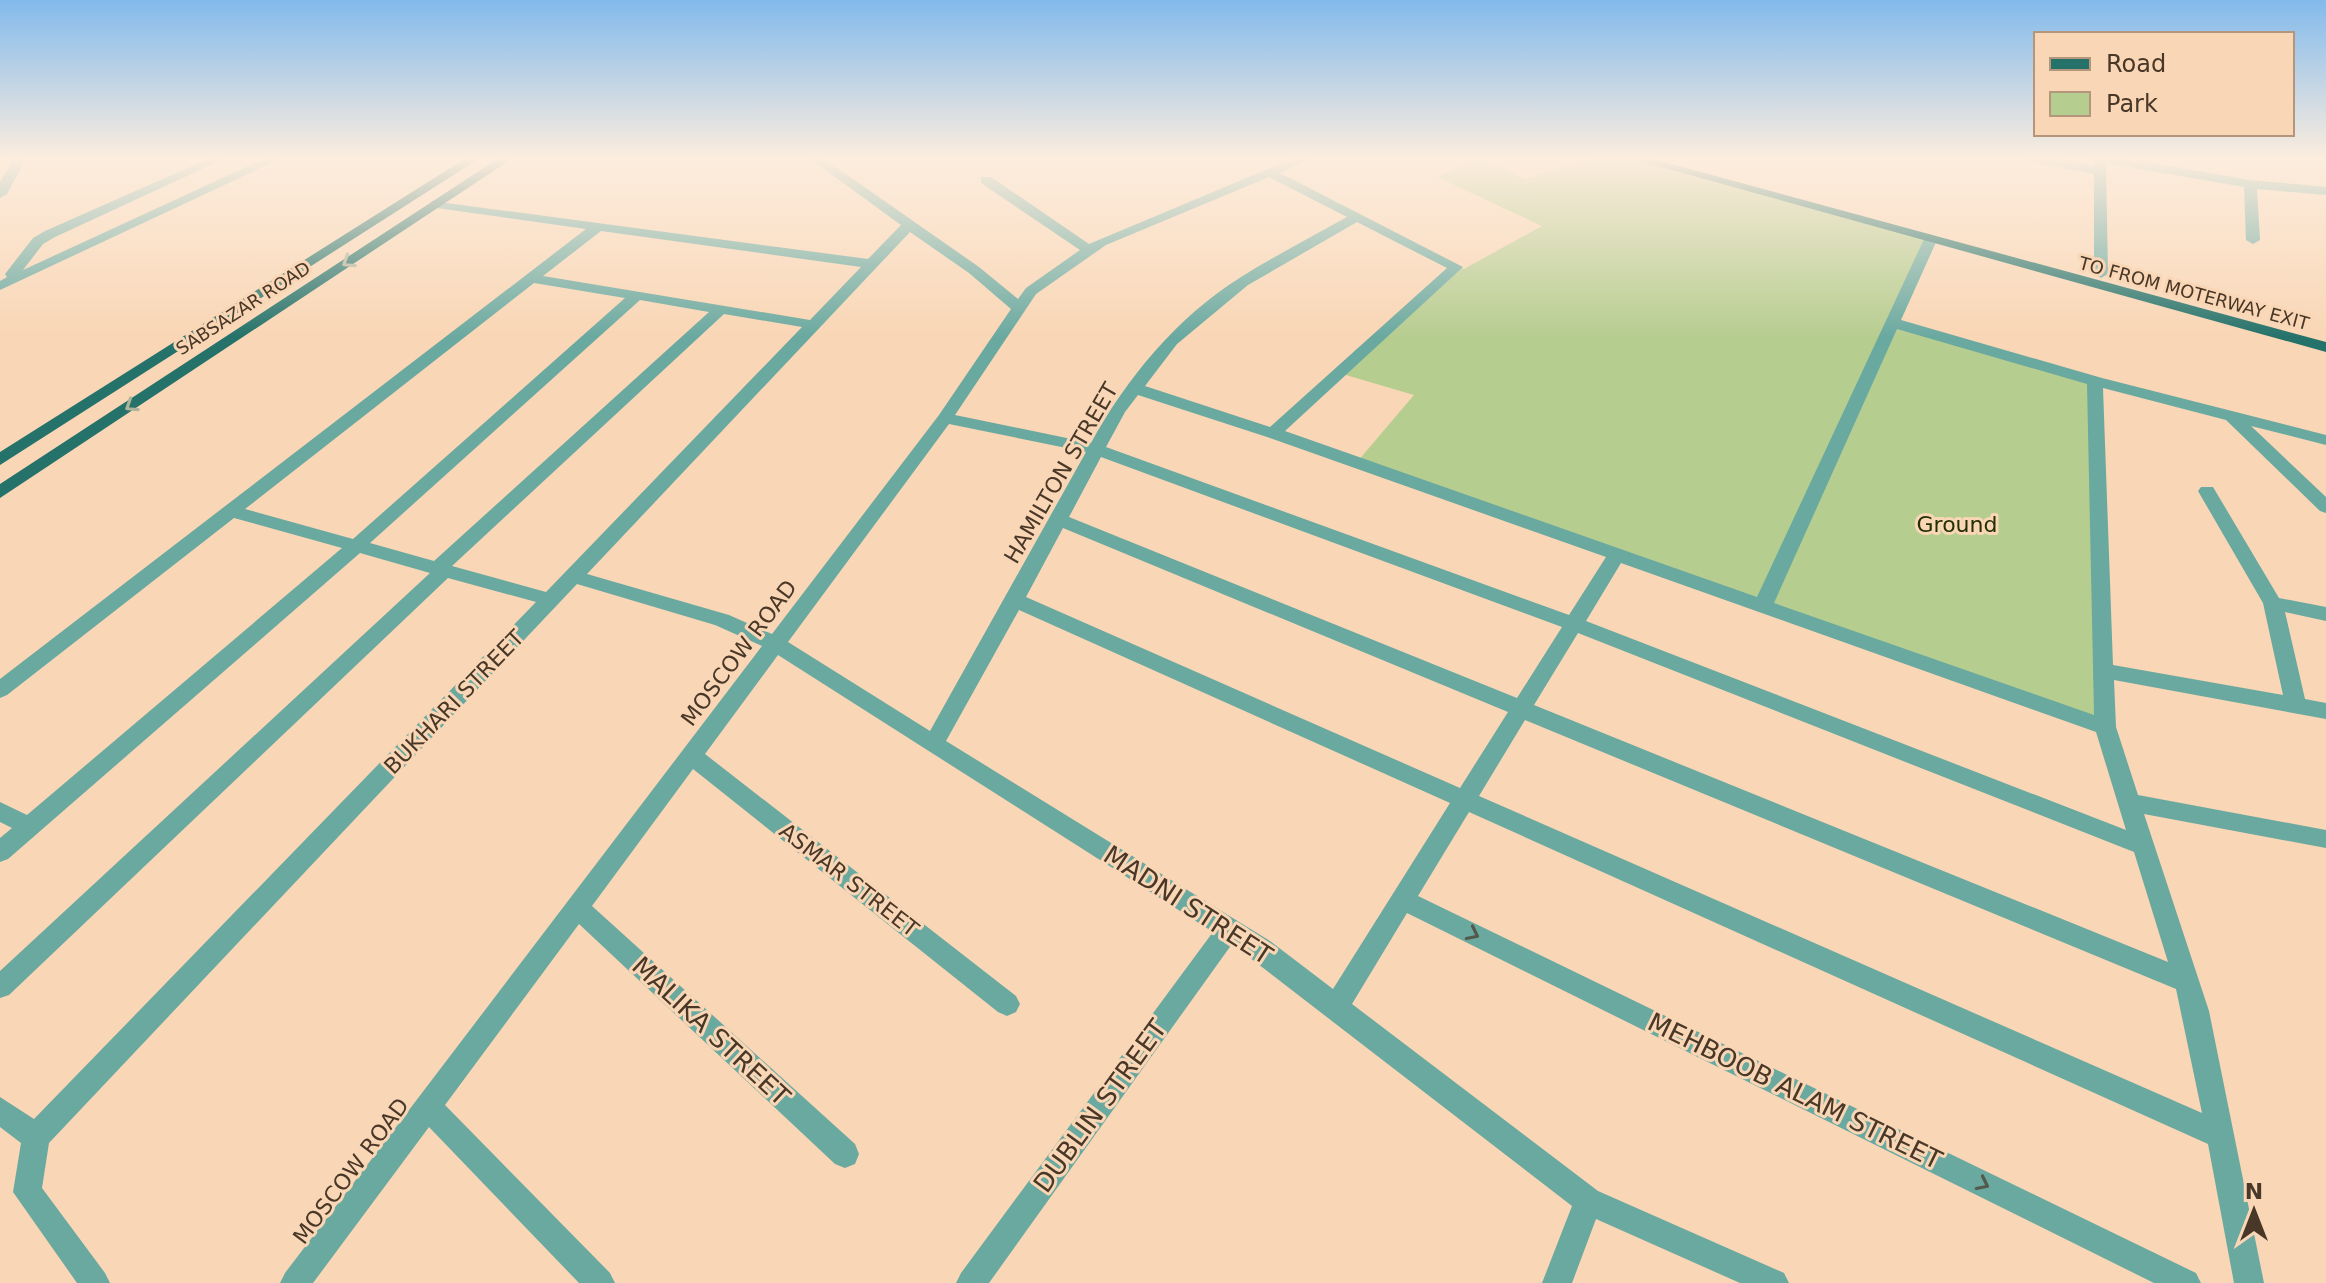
<svg xmlns="http://www.w3.org/2000/svg" width="2326" height="1283" font-family="'DejaVu Sans',sans-serif">
  <style>
    .green { fill: #b6cd90 }
    .lines { fill: none; stroke-linecap: round; stroke-linejoin: round }
    .minor { fill: #6aa9a0; fill-rule: evenodd }
    .major { fill: #25726a; fill-rule: evenodd }
    .oneway { stroke: #afb39b }
    .oneway2 { stroke: #53594b }
    .labels { text-anchor: middle; dominant-baseline: central; stroke-width: 6; stroke-linejoin: round; paint-order: stroke }
    .far-street-label { font-size: 18px; fill: #493727; stroke: #f9d6b5 }
    .street-label { font-size: 22px; fill: #493727; stroke: #f9d6b5 }
    .park-label { font-size: 22px; fill: #222f01; stroke: #f9d6b5 }
    .near-street-label { font-size: 26px; fill: #493727; stroke: #f9d6b5 }
  </style>
  <rect width="100%" height="100%" fill="#f9d6b5"/>
  <path class="green" d="M 1598,158 L 1635,158 L 1930,240 L 1893,322 L 2095,380 L 2105,727 L 1357,462 L 1414,395 L 1339,373 L 1456,267 L 1464,269 L 1542,226 L 1437,177 L 1478,159 L 1525,179 Z"/>
  <g class="lines">
    <path class="minor" d="M 14,158 L 26,158 L 7,194 L 0,198 L 0,182 Z
      M 210,158 L 226,158 L 55,237 L 43,244 L 23,270 L 266,158 L 282,158 L 0,290 L 0,281 L 7,277 L 5,274 L 33,238 L 45,231 Z
      M 809,158 L 823,158 L 979,267 L 1018,299 L 1026,288 L 1080,250 L 981,183 L 981,177 L 991,177 L 1089,244 L 1294,158 L 1311,158 L 1280,173 L 1463,267 L 1285,431 L 1757,597 L 1925,237 L 1937,240 L 1901,320 L 2102,378 L 2326,435 L 2326,445 L 2251,426 L 2326,497 L 2326,513 L 2320,511 L 2226,420 L 2103,388 L 2113,665 L 2283,695 L 2263,603 L 2198,491 L 2201,487 L 2213,487 L 2279,598 L 2326,607 L 2326,621 L 2285,612 L 2305,699 L 2326,703 L 2326,719 L 2114,680 L 2116,727 L 2138,795 L 2326,830 L 2326,848 L 2144,814 L 2209,1011 L 2264,1283 L 2234,1283 L 2208,1144 L 1469,812 L 1418,896 L 2196,1273 L 2201,1283 L 2154,1283 L 1407,913 L 1352,1004 L 1598,1191 L 1784,1273 L 1789,1283 L 1740,1283 L 1596,1219 L 1572,1283 L 1542,1283 L 1572,1206 L 1232,944 L 989,1283 L 956,1283 L 961,1273 L 1213,932 L 778,655 L 705,754 L 1016,996 L 1020,1004 L 1016,1012 L 1007,1016 L 998,1012 L 693,769 L 592,906 L 855,1144 L 859,1154 L 855,1164 L 845,1168 L 835,1164 L 579,924 L 445,1105 L 610,1273 L 615,1283 L 579,1283 L 429,1127 L 313,1283 L 280,1283 L 285,1273 L 762,646 L 715,625 L 577,584 L 49,1143 L 42,1188 L 105,1273 L 110,1283 L 77,1283 L 13,1192 L 21,1143 L 0,1127 L 0,1097 L 34,1119 L 536,602 L 448,578 L 9,995 L 0,998 L 0,971 L 430,573 L 360,553 L 8,859 L 0,862 L 0,838 L 12,828 L 0,822 L 0,802 L 27,815 L 342,548 L 234,518 L 7,695 L 0,698 L 0,679 L 586,229 L 437,208 L 430,204 L 432,201 L 868,259 L 901,225 ZM 1269,177 L 1347,217 C 1311,237 1275,256 1241,277 C 1177,317 1126,379 1091,443 L 955,415 L 1036,294 L 1106,245 ZM 1357,222 L 1447,268 L 1270,427 L 1145,386 L 1177,344 L 1248,285 ZM 601,231 L 861,267 L 810,320 L 543,276 ZM 910,232 L 969,273 L 1011,309 L 939,415 L 772,634 L 729,615 L 587,574 ZM 534,283 L 625,298 L 353,539 L 245,509 ZM 640,300 L 709,312 L 434,561 L 370,543 ZM 724,314 L 802,327 L 546,592 L 452,566 ZM 1897,329 L 2087,384 L 2094,715 L 1774,603 ZM 1138,395 L 1267,437 L 1606,557 L 1569,615 L 1106,447 L 1125,412 ZM 949,424 L 1086,452 L 930,731 L 788,642 ZM 1101,457 L 1562,627 L 1517,698 L 1069,517 ZM 1063,528 L 1508,712 L 1460,788 L 1026,597 ZM 1621,563 L 2096,732 L 2126,830 L 1586,621 ZM 1019,610 L 1450,803 L 1333,989 L 1270,941 L 946,741 ZM 1578,633 L 2134,852 L 2168,962 L 1534,705 ZM 1525,720 L 2176,989 L 2202,1113 L 1479,796 Z
      M 2026,158 L 2051,158 L 2094,166 L 2094,158 L 2121,158 L 2250,180 L 2326,187 L 2326,195 L 2257,189 L 2260,240 L 2253,244 L 2246,240 L 2244,187 L 2106,163 L 2108,274 L 2101,278 L 2094,274 L 2094,174 L 2032,162 Z"/>
    <path class="major" d="M 466,158 L 480,158 L 0,465 L 0,452 Z
      M 499,158 L 513,158 L 0,498 L 0,484 Z
      M 1629,158 L 1649,158 L 2326,342 L 2326,352 Z"/>
  </g>
  <defs><path id="oneway-chevron" d="M-2-3.5L2.5 0L-2 3.5" fill="none" stroke-width="1.6" stroke-linecap="round" stroke-linejoin="round" transform="scale(2)"/></defs>
  <g class="oneway">
    <use href="#oneway-chevron" transform="translate(348 262) rotate(147)"/>
    <use href="#oneway-chevron" transform="translate(131 406) rotate(147)"/>
  </g>
  <g class="oneway2">
    <use href="#oneway-chevron" transform="translate(1473 934) rotate(26)"/>
    <use href="#oneway-chevron" transform="translate(1983 1184) rotate(26)"/>
  </g>
  <linearGradient id="sky" x2="0" y2="1"><stop stop-color="#83baec"/><stop offset="0.47" stop-color="#fcedde"/><stop offset="1" stop-color="#fcedde" stop-opacity="0"/></linearGradient>
  <rect width="2326" height="337" fill="url(#sky)"/>
  <g class="labels">
    <g class="far-street-label">
      <text transform="translate(2194 293) rotate(15)">TO FROM MOTERWAY EXIT</text>
      <text transform="translate(243 308) rotate(-33)">SABSAZAR ROAD</text>
    </g>
    <g class="street-label">
      <text transform="translate(1061 473) rotate(-60)">HAMILTON STREET</text>
      <text transform="translate(739 653) rotate(-53)">MOSCOW ROAD</text>
      <text transform="translate(454 702) rotate(-46)">BUKHARI STREET</text>
      <text transform="translate(849 880) rotate(38)">ASMAR STREET</text>
      <text transform="translate(351 1171) rotate(-53)">MOSCOW ROAD</text>
    </g>
    <g class="park-label">
      <text x="1957" y="524">Ground</text>
    </g>
    <g class="near-street-label">
      <text transform="translate(1188 905) rotate(33)">MADNI STREET</text>
      <text transform="translate(711 1031) rotate(43)">MALIKA STREET</text>
      <text transform="translate(1795 1091) rotate(26)">MEHBOOB ALAM STREET</text>
      <text transform="translate(1100 1106) rotate(-54)">DUBLIN STREET</text>
    </g>
  </g>
  <rect x="2034" y="32" width="260" height="104" fill="#f9d6b5" stroke="#b3967c" stroke-width="2"/>
  <rect x="2050" y="58" width="40" height="12" fill="#25726a" stroke="#b3967c" stroke-width="2"/>
  <text x="2106" y="72" font-size="24" fill="#493727">Road</text>
  <rect x="2050" y="92" width="40" height="24" fill="#b6cd90" stroke="#b3967c" stroke-width="2"/>
  <text x="2106" y="112" font-size="24" fill="#493727">Park</text>
  <g transform="translate(2254 1211)" stroke="#f9d6b5" stroke-width="6" paint-order="stroke">
  <path d="M0-6L14 30L0 20L-14 30Z" fill="#493727"/>
  <text y="-12" font-size="22" font-weight="bold" text-anchor="middle" fill="#493727">N</text>
  </g>
</svg>
